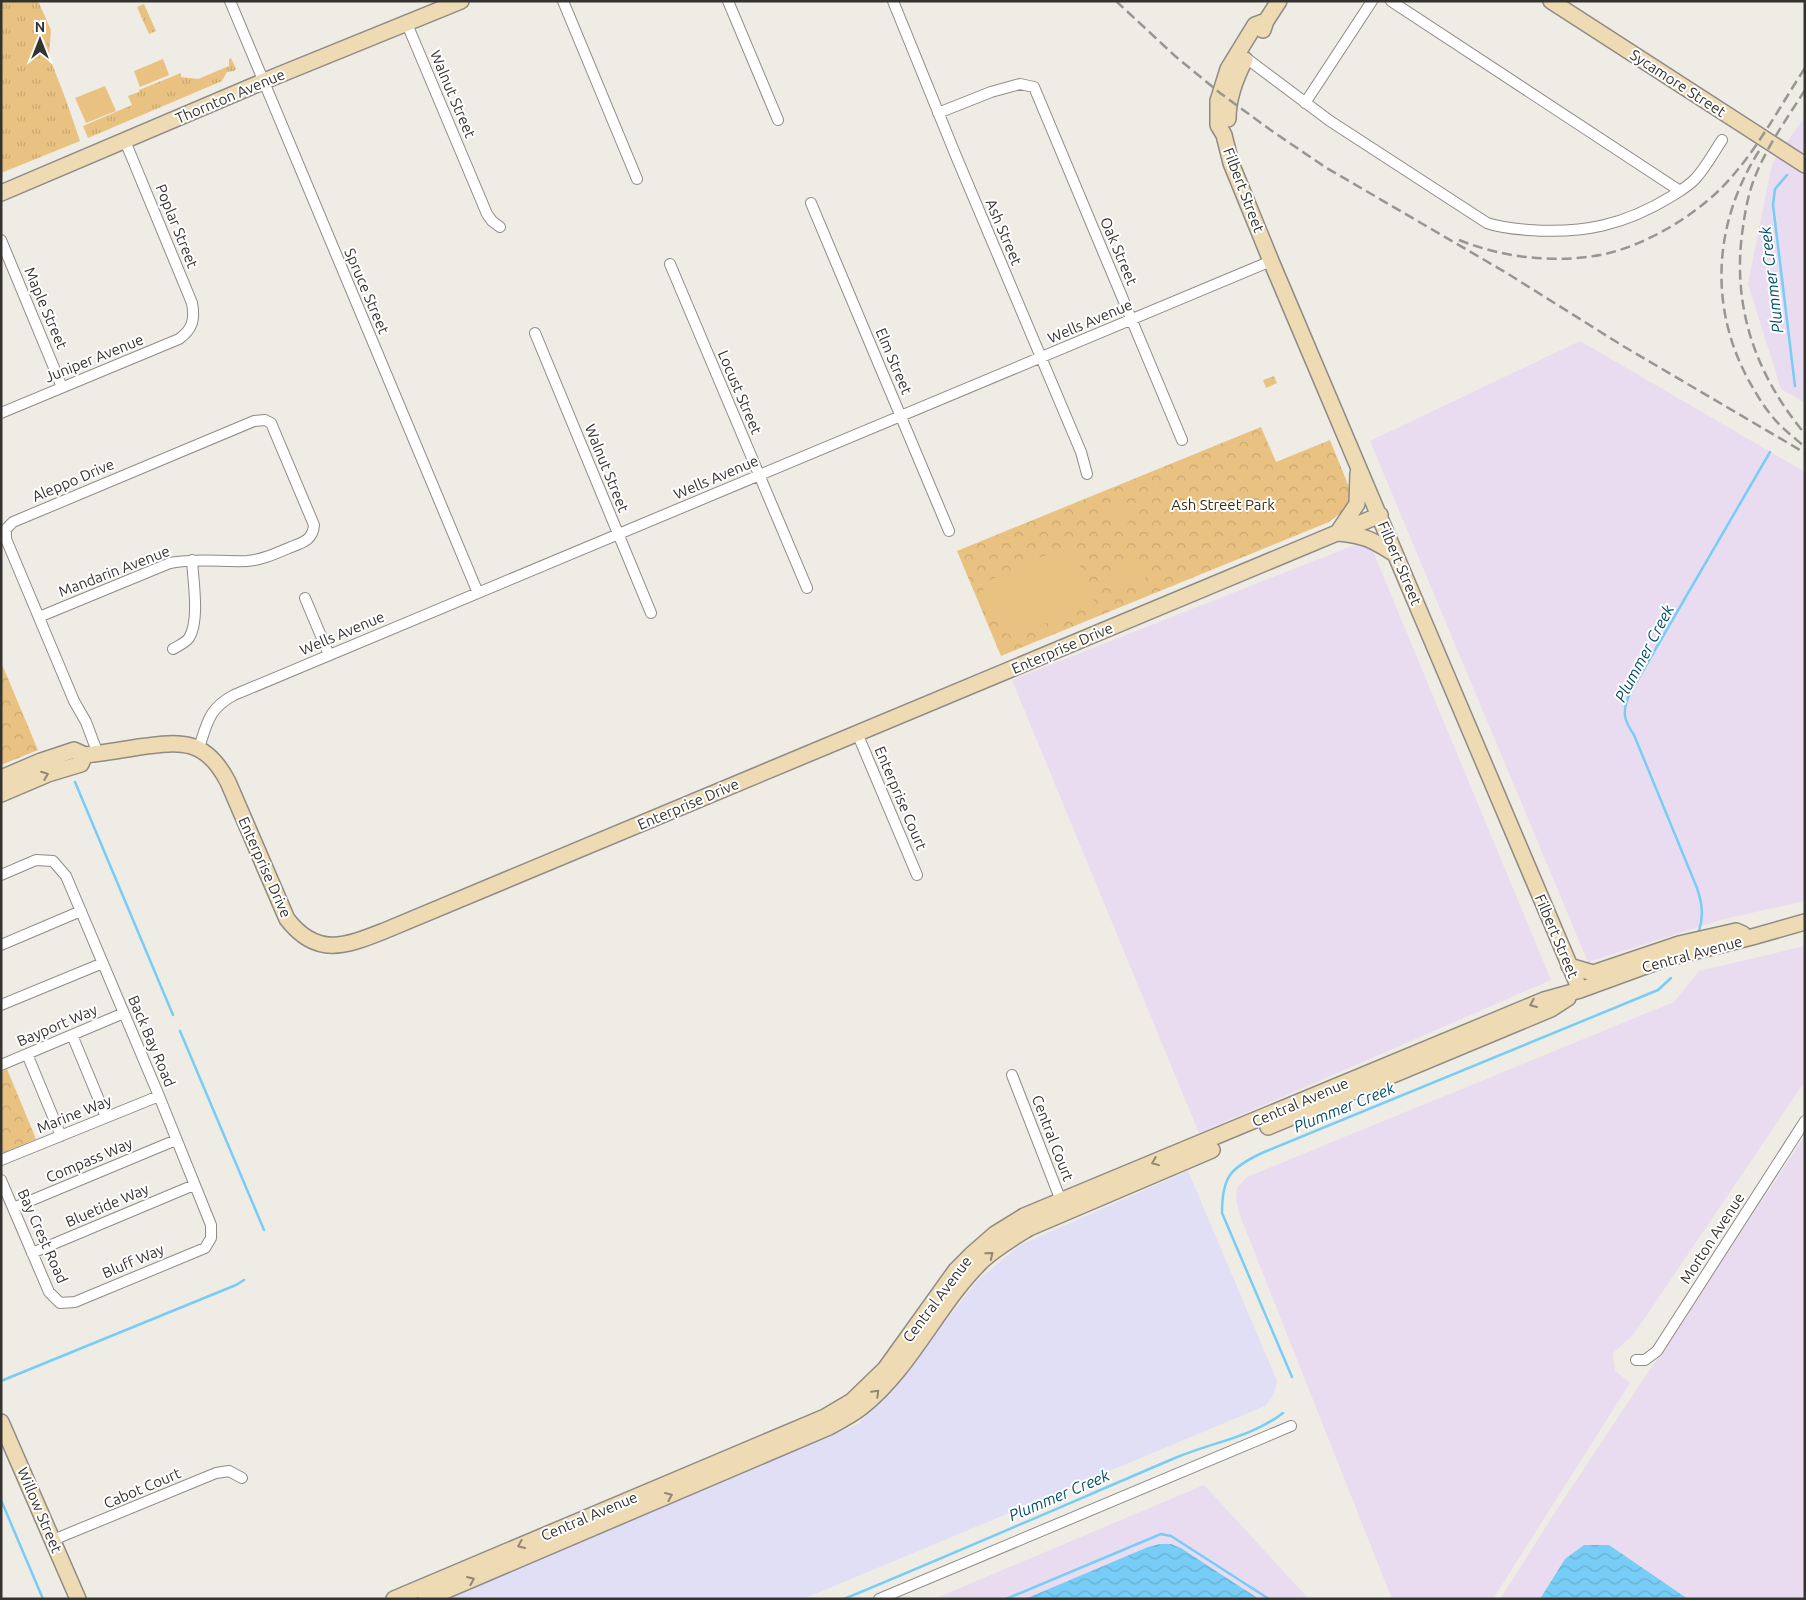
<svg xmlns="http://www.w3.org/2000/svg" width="1806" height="1600" font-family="Ubuntu,sans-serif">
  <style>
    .commercial { fill: #e1dff5 }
    .industrial { fill: #e9dcf0 }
    .grass { fill: url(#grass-tufts) }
    .park { fill: url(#park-crowns) }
    .garden { fill: #e9c281 }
    .water { fill: url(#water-waves) }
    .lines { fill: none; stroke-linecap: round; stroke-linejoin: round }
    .stream { stroke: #77cdf5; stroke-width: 2.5 }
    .street-casing { stroke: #8f8b86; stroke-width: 12 }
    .secondary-casing { stroke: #8f8b86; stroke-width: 18 }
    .street { stroke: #fff; stroke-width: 10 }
    .secondary { stroke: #eedbb3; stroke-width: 15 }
    .rail { stroke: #999692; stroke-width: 2.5; stroke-dasharray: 10 5; stroke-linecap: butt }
    .oneway { stroke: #918772 }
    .labels { text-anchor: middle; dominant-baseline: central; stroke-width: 4; stroke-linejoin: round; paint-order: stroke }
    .street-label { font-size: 15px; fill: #343330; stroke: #fff }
    .park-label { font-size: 15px; fill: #3c2a0b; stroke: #fff }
    .water-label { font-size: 16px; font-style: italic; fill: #024f69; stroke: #fff }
  </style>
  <defs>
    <pattern id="grass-tufts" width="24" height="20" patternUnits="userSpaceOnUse" patternTransform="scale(1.25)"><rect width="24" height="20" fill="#e9c281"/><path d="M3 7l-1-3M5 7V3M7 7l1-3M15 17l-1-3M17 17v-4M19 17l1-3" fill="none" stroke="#c8a770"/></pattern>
    <pattern id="park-crowns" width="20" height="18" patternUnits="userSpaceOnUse" patternTransform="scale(1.25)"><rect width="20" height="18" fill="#e9c281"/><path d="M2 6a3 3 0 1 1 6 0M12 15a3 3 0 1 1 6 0" fill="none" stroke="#c8a770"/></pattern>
    <pattern id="water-waves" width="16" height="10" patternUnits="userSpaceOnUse" patternTransform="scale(1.25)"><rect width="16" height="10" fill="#77cdf5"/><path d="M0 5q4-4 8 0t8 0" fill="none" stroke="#68b0d2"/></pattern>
  </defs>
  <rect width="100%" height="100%" fill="#efebe5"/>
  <path class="commercial" d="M 1188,1171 L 1277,1381 L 1274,1394 L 1265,1406 L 803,1599 L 444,1599 L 858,1424 L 883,1399 L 978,1280 L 1020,1245 Z"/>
  <path class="industrial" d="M 1805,116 L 1805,403 L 1781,389 L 1748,284 L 1772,164 Z
    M 1580,341 L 1805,472 L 1805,901 L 1720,920 L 1588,962 L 1370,441 Z
    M 1357,544 L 1372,549 L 1551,980 L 1199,1133 L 1012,680 Z
    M 1805,946 L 1805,1081 L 1634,1334 L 1613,1353 L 1615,1371 L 1630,1383 L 1493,1599 L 1392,1599 L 1239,1213 L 1236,1199 L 1237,1188 L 1247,1177 L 1674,1002 L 1699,971 Z
    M 1805,1136 L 1805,1599 L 1500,1599 L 1556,1511 Z
    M 1204,1485 L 1309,1599 L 934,1599 Z"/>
  <path class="grass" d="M 1,1 L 38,1 L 51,30 L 49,56 L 66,100 L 80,141 L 1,173 Z
    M 144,4 L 156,31 L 149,34 L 137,7 Z
    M 231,58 L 236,69 L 234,71 L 227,72 L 222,81 L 88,138 L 83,126 L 132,105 L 128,96 L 139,92 L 139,90 L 181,73 L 181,77 L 198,79 L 229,66 L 229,59 Z"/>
  <path class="park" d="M 1274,376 L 1277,383 L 1266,388 L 1263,380 Z
    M 1261,427 L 1276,462 L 1330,440 L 1351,492 L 1350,506 L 1329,522 L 1001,656 L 957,551 Z
    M 1,662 L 38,750 L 1,765 Z
    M 7,1069 L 36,1139 L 3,1153 L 1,1149 L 1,1072 Z"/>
  <path class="garden" d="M 163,59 L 169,75 L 140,87 L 134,71 Z
    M 105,86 L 116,111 L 86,123 L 75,98 Z
    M 1117,502 L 1134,509 L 1127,526 L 1110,519 Z
    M 1071,544 L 1095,603 L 1014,636 L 1002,632 L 981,584 Z
    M 1138,561 L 1146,579 L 1115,592 L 1108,573 Z"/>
  <path class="water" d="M 1160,1544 L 1171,1544 L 1181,1548 L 1259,1599 L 1025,1599 L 1148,1547 Z
    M 1584,1545 L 1609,1545 L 1688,1599 L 1540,1599 L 1565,1559 Z"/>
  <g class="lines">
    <path class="stream" d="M 1787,175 L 1775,189 L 1773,205 L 1795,386
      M 75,782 L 173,1015
      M 1699,931 C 1704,915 1702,903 1697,888 L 1634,735 C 1623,719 1622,711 1630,693 L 1770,452
      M 180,1031 L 264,1230
      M 1292,1377 L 1222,1213 C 1222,1177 1230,1168 1262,1153 L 1658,990 L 1671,978
      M 1,1381 L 236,1285 L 244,1280
      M 1,1500 L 43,1599
      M 844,1599 C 955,1553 1065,1505 1175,1458 C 1210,1443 1252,1437 1283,1413
      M 1006,1599 L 1161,1534 L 1171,1536 L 1269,1599"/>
    <g class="street-casing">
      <path id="street" d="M 230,1 L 478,593
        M 563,1 L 637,179
        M 728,1 L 778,120
        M 893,1 L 956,156 L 1081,452 L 1087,474
        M 1391,1 L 1680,191
        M 407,24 L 487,214 L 492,221 L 500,227
        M 1246,58 L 1330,121 L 1487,223 C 1501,228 1515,229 1529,230 C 1583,234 1625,225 1672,196 C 1680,191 1690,185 1696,178 C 1706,167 1714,152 1722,140
        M 1305,103 L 1372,1
        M 938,113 L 991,92 L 1020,84 L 1034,87 L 1182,440
        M 811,203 L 949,531
        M 1,240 L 62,387
        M 670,264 L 807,588
        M 535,333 L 651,613
        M 1,413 L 179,339 C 193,329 195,319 192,303 L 125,141
        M 305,598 L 329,655
        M 39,617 L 170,563 C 196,558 221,562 247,561 C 262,560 277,553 291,547 C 302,543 313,540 314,525 L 271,423 L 265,420 L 254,421 L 13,522 L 6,529 L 6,539 L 74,701 L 86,722 L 98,754
        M 173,649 C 178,646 185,643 189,638 C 200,620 193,580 192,560
        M 857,733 L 917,875
        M 199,748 C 207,723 209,708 234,695 L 1271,261
        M 1,875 L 36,860 L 53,861 L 66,876 L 159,1096 L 211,1225 L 211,1238 L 205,1248 L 75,1302 L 60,1303 L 49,1292 L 1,1180
        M 1,945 L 81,911
        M 1,1005 L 103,963
        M 72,1035 L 106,1117
        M 27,1054 L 61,1136
        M 1,1065 L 124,1013
        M 1012,1075 L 1063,1206
        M 1,1160 L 159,1096
        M 13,1208 L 176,1140
        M 32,1253 L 194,1185
        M 1636,1360 L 1645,1360 L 1657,1351 L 1805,1121
        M 53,1540 L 216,1473 L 229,1471 L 242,1478
        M 879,1599 L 1291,1426"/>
    </g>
    <g class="secondary-casing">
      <path id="secondary" d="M 1551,1 L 1805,165
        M 1266,21 L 1255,25 L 1228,69 L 1218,101 L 1218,125 L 1224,135 L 1231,163 L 1271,261 L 1580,990
        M 1263,30 L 1266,21 L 1279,1
        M 1228,119 C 1228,98 1235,79 1245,60
        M 1,193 L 274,77 L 461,1
        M 1338,532 L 1357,504 L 1358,473
        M 1339,533 C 1367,536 1372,540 1395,554
        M 1,778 L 41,761 L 74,750 L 85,755 C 103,753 121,750 139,747 C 182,741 206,739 228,782 L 287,919 C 317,958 346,946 384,931 L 1380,515
        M 1,794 L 48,774 L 81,764 L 85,755
        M 1569,966 L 1593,973 L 1679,944 L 1736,931 L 1743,934
        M 1268,1127 L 1551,1009 L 1568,998
        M 1,1422 L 78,1599
        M 394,1599 L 825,1417 L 852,1401 L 885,1369 L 956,1270 L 971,1255 L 995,1234 L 1024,1216 L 1544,1000 L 1580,990 L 1665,959 L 1752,937 L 1805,922
        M 426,1599 L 829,1427 C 840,1421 852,1415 862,1407 C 912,1367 937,1305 982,1261 C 996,1248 1013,1238 1029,1228 L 1212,1150"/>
    </g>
    <use href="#street" class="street"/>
    <use href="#secondary" class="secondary"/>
    <path class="rail" d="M 1116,1 L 1175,56 L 1220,93 L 1272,131 L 1325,167 L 1505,272 L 1623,346 L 1805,453
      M 1805,90 C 1786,120 1765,149 1753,182 C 1748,196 1745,212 1743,227 C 1731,305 1755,374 1805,434
      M 1759,151 C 1714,222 1708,306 1749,381 C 1758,397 1768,414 1782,427 C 1789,434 1797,440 1805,447
      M 1459,240 C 1504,258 1557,264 1605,254 C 1652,243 1705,210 1735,173 C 1762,141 1782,103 1805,68"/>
  </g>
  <defs><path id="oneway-chevron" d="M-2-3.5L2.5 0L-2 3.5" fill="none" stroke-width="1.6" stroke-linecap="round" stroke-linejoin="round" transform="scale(1.25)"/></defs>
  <g class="oneway">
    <use href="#oneway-chevron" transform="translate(45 775) rotate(-21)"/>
    <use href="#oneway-chevron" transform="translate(1533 1004) rotate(157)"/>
    <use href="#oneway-chevron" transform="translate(1155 1162) rotate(158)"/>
    <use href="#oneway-chevron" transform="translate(990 1255) rotate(-39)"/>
    <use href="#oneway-chevron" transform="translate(876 1393) rotate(-45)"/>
    <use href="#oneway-chevron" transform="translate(669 1496) rotate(-23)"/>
    <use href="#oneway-chevron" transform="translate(521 1545) rotate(157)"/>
    <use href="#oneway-chevron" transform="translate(471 1580) rotate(-23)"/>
  </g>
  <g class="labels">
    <g class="street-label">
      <text transform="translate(1678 83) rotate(33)">Sycamore Street</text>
      <text transform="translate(453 94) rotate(67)">Walnut Street</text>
      <text transform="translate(230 96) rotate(-23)">Thornton Avenue</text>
      <text transform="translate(1244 190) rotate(69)">Filbert Street</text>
      <text transform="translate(177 226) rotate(68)">Poplar Street</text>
      <text transform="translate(1004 232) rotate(67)">Ash Street</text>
      <text transform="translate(1119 251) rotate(67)">Oak Street</text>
      <text transform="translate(367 291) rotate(67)">Spruce Street</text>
      <text transform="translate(46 308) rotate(67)">Maple Street</text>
      <text transform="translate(1090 321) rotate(-23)">Wells Avenue</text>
      <text transform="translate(94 358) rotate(-22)">Juniper Avenue</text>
      <text transform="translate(894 361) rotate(67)">Elm Street</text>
      <text transform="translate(740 392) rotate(67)">Locust Street</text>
      <text transform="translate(607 468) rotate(68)">Walnut Street</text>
      <text transform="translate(716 477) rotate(-23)">Wells Avenue</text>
      <text transform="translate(73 480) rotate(-23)">Aleppo Drive</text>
      <text transform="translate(1400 563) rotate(67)">Filbert Street</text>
      <text transform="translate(114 571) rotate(-21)">Mandarin Avenue</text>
      <text transform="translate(342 633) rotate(-23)">Wells Avenue</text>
      <text transform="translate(1062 648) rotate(-23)">Enterprise Drive</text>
      <text transform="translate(901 798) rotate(67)">Enterprise Court</text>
      <text transform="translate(688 804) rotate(-23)">Enterprise Drive</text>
      <text transform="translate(265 867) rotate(66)">Enterprise Drive</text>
      <text transform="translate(1557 936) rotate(67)">Filbert Street</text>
      <text transform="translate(1692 954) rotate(-15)">Central Avenue</text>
      <text transform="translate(57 1025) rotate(-23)">Bayport Way</text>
      <text transform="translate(152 1041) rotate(67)">Back Bay Road</text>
      <text transform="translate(1300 1102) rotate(-23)">Central Avenue</text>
      <text transform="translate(74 1114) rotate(-22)">Marine Way</text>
      <text transform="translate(1053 1138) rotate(69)">Central Court</text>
      <text transform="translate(89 1160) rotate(-23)">Compass Way</text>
      <text transform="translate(107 1205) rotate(-23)">Bluetide Way</text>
      <text transform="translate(43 1236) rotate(66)">Bay Crest Road</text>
      <text transform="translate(1712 1238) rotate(-57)">Morton Avenue</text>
      <text transform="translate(133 1261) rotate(-23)">Bluff Way</text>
      <text transform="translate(937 1299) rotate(-53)">Central Avenue</text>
      <text transform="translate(142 1488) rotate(-23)">Cabot Court</text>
      <text transform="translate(40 1510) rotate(67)">Willow Street</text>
      <text transform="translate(589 1516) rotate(-23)">Central Avenue</text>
    </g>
    <g class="park-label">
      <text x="1223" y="504">Ash Street Park</text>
    </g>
    <g class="water-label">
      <text transform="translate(1771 280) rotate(-97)">Plummer Creek</text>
      <text transform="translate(1644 653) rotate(-62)">Plummer Creek</text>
      <text transform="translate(1344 1107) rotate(-22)">Plummer Creek</text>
      <text transform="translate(1059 1495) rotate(-23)">Plummer Creek</text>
    </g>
  </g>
  <rect width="1806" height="1600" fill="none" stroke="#343330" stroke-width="5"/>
  <g transform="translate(40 40)" stroke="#ffffff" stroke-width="4" paint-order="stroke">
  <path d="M0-4L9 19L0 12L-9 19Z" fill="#343330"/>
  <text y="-8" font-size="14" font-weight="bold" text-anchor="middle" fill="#343330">N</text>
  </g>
</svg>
